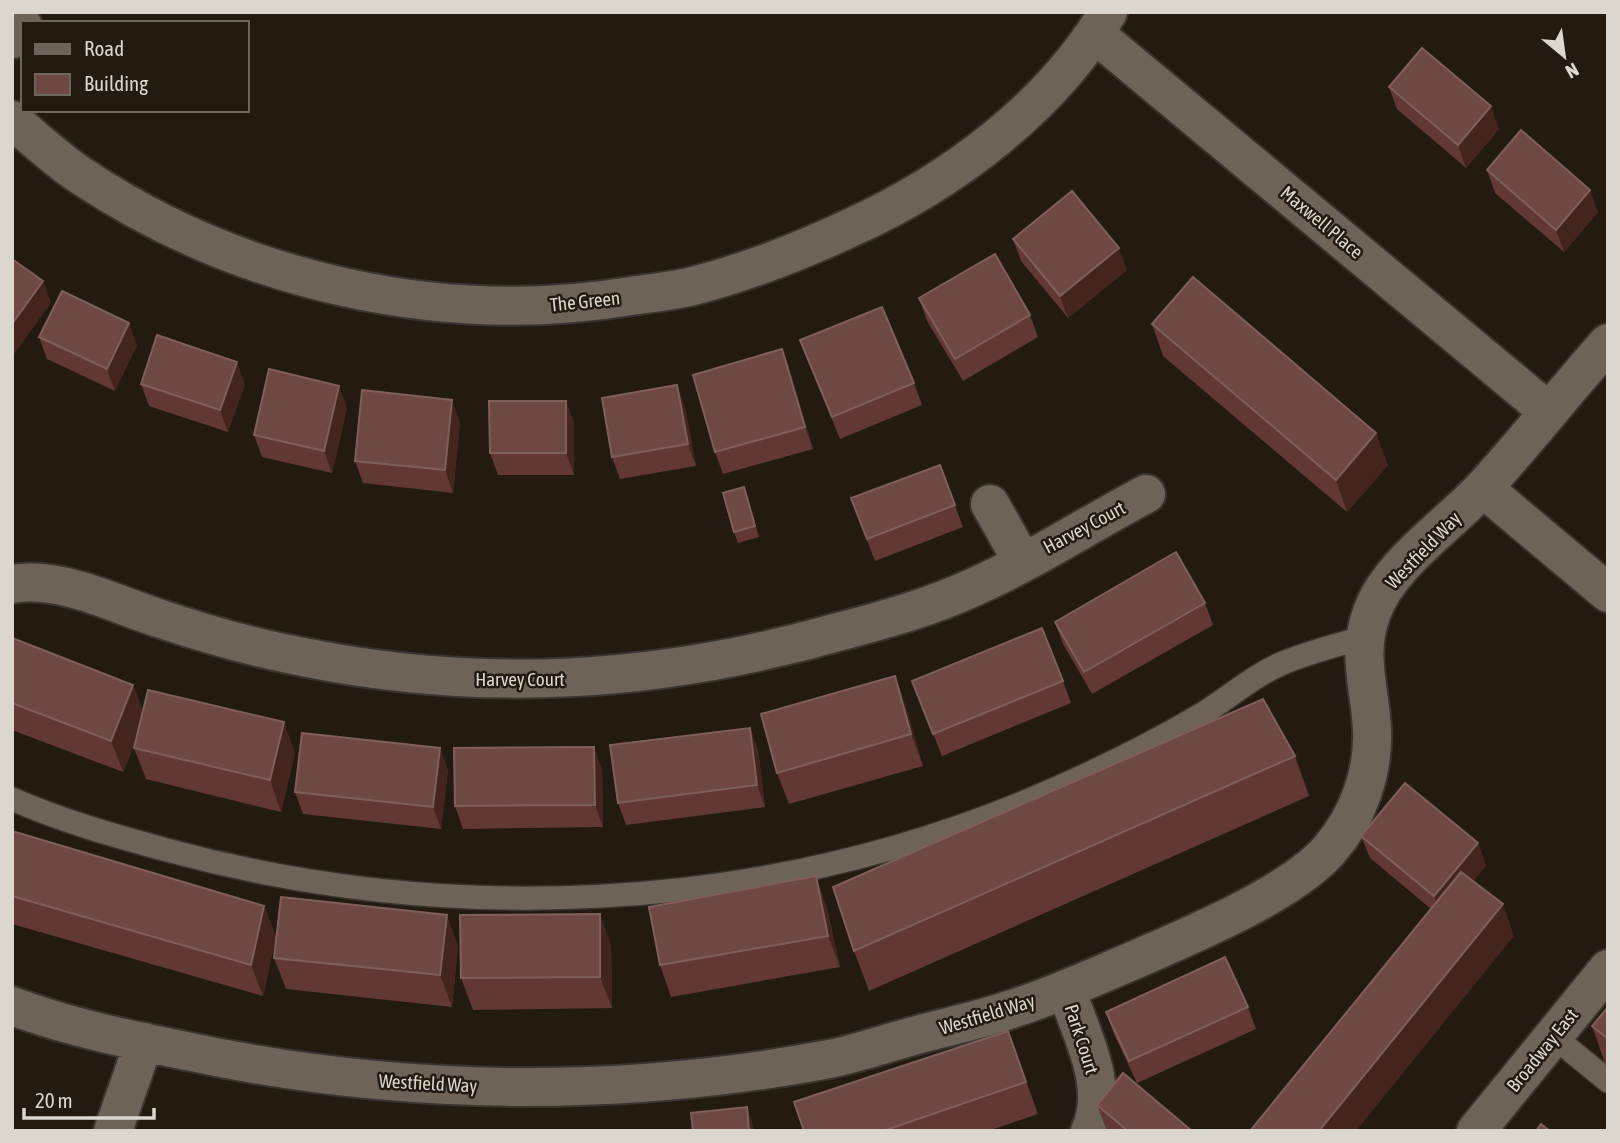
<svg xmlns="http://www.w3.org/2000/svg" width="1620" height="1143" font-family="'Asap Condensed',sans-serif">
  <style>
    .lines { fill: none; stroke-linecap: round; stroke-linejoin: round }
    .service-casing { stroke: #3a342e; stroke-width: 26 }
    .minor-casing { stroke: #3a342e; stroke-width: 42 }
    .service { stroke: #6d6357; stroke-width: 23 }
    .minor { stroke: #6d6357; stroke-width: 38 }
    .wall { fill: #613834 }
    .shaded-wall { fill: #43251e }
    .building { fill: #6e4944; stroke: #7f5f5a; stroke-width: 2 }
    .labels { text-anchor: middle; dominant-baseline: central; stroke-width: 5; stroke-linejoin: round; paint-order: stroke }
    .street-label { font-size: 19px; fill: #dbd6ce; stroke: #231b10 }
  </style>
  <rect width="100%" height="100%" fill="#231b10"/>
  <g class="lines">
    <g class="service-casing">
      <path id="service" d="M 12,799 C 62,821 115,836 167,850 C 446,926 752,913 1020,804 C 1082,778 1142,750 1199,716 C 1227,699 1254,675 1283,663 C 1309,652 1338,645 1365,637
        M 1553,1036 L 1608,1081"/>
    </g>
    <g class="minor-casing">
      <path id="minor" d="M 1095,34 L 1548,411
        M 12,39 L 23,26
        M 12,120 C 34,138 56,159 80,175 C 240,282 442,327 631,296 C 652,293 673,291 693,286 C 747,272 799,252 850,228 C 950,183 1051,108 1108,12
        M 1483,488 L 1608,593
        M 990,504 L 1022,561
        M 12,584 C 62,576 114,604 161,619 C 206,634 251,647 298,656 C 483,694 658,683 838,632 C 884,620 931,607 974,587 C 1033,561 1089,524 1146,494
        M 1066,989 C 1080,1032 1111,1086 1090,1131
        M 12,1006 C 68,1027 127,1039 186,1051 C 396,1096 617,1099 829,1059 C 855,1054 881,1045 906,1038 C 941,1028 977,1021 1012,1009 C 1053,996 1092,978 1132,961 C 1187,937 1292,894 1330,849 C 1358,817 1374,772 1372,729 C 1370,687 1356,655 1372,612 C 1389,564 1450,524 1484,487 C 1527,440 1566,390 1608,343
        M 113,1131 L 144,1042
        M 1476,1131 L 1608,969"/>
    </g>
    <use href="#service" class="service"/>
    <use href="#minor" class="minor"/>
  </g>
  <path class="wall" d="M 1389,87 L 1499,129 L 1466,168 L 1397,109 Z
    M 1487,170 L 1598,212 L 1564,252 L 1495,193 Z
    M 1013,239 L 1127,270 L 1068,318 L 1021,261 Z
    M 919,298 L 1030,315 L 1038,337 L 963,381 L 927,321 Z
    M 1152,324 L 1388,465 L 1347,512 L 1163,356 Z
    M 39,337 L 137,345 L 115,391 L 47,359 Z
    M 800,340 L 914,383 L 922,405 L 840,439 Z
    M 782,349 L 790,371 L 813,449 L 723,474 L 715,452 Z
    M 141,384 L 245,384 L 228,432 L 149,406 Z
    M 566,401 L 574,423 L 574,475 L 498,475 L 490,453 Z
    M 685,407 L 696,466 L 620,479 L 612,457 Z
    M 347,408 L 332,473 L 262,457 L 254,435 Z
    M 460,422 L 453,493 L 363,483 L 355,461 Z
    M 940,465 L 963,527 L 875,561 L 851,498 Z
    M 748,498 L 759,537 L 738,543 L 734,532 Z
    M 1205,603 L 1213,625 L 1092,694 L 1063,644 L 1055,622 Z
    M 12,638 L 133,685 L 143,712 L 295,753 L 281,812 L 146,779 L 134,748 L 137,737 L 123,772 L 12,730 Z
    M 895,676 L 906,708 L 923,766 L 789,804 L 777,773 Z
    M 912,681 L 1063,681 L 1071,703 L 942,756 Z
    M 750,728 L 758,750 L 765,807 L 626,825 L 618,803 Z
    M 1295,756 L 1309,796 L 869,991 L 854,951 Z
    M 602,769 L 603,827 L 463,829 L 455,806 Z
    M 448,770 L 441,829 L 303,814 L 295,792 Z
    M 12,831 L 264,906 L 276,937 L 263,996 L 12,924 Z
    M 1361,836 L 1478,843 L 1486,866 L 1473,881 L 1514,936 L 1431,909 L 1370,858 Z
    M 827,908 L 840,967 L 671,997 L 660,965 Z
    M 611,945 L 612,1008 L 473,1010 L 461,978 Z
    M 458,946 L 452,1007 L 286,989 L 274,958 Z
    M 1248,1007 L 1256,1029 L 1137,1083 L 1114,1034 L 1106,1012 Z
    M 1608,1007 L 1608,1067 L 1606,1066 L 1592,1026 Z
    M 1008,1031 L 1038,1114 L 988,1131 L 804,1131 Z
    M 1097,1105 L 1192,1131 L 1107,1131 Z"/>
  <path class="shaded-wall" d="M 1491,106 L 1499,129 L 1466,168 L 1458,145 Z
    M 1590,190 L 1598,212 L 1564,252 L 1556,230 Z
    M 1119,248 L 1127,270 L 1068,318 L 1060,296 Z
    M 43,281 L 51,303 L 12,357 L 12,324 Z
    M 129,323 L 137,345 L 115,391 L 107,369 Z
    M 782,349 L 790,371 L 813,449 L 805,427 Z
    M 237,362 L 245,384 L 228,432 L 220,410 Z
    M 677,385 L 685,407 L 696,466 L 688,444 Z
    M 339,386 L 347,408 L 332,473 L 324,451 Z
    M 452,400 L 460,422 L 453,493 L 445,470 Z
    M 566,401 L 574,423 L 574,475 L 566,453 Z
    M 1376,433 L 1388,465 L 1347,512 L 1336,480 Z
    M 744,487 L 748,498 L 759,537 L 755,526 Z
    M 895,676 L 906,708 L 923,766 L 911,734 Z
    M 133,685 L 145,717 L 123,772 L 111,741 Z
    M 284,722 L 295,753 L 281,812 L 270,780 Z
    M 750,728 L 758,750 L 765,807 L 757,785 Z
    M 594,747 L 602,769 L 603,827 L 595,805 Z
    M 440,748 L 448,770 L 441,829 L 433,807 Z
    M 1478,843 L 1486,866 L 1442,919 L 1434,896 Z
    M 816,876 L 827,908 L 840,967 L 828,936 Z
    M 1503,904 L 1514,936 L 1356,1131 L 1319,1131 Z
    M 264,906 L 276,937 L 263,996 L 251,965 Z
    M 600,914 L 611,945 L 612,1008 L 600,977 Z
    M 447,915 L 458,946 L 452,1007 L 440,975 Z
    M 747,1107 L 755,1131 L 749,1131 Z"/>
  <path class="building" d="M 1422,48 L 1491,106 L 1458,145 L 1389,87 Z
    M 1521,130 L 1590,190 L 1556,230 L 1487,170 Z
    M 1072,191 L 1119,248 L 1060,296 L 1013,239 Z
    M 995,254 L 1030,315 L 955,359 L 919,298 Z
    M 12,259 L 43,281 L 12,324 Z
    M 1193,277 L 1376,433 L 1336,480 L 1152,324 Z
    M 62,291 L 129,323 L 107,369 L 39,337 Z
    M 882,307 L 914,383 L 832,417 L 800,340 Z
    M 157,335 L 237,362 L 220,410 L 141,384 Z
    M 782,349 L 805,427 L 715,452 L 693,375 Z
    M 269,369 L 339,386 L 324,451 L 254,435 Z
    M 677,385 L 688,444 L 612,457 L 602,398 Z
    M 362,390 L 452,400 L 445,470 L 355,461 Z
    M 489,401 L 566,401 L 566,453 L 490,453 Z
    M 940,465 L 955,505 L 867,539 L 851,498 Z
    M 744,487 L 755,526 L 734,532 L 723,493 Z
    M 1176,552 L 1205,603 L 1084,672 L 1055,622 Z
    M 1042,628 L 1063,681 L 933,734 L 912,681 Z
    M 12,638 L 133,685 L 111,741 L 12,703 Z
    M 895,676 L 911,734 L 777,773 L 761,714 Z
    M 148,690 L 284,722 L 270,780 L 134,748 Z
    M 1263,699 L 1295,756 L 854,951 L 833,887 Z
    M 750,728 L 757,785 L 618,803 L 610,745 Z
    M 302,733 L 440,748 L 433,807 L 295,792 Z
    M 594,747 L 595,805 L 455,806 L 454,748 Z
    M 1405,783 L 1478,843 L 1434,896 L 1361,836 Z
    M 12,831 L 264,906 L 251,965 L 12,896 Z
    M 1461,872 L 1503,904 L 1319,1131 L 1250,1131 Z
    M 816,876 L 828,936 L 660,965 L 649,907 Z
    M 281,897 L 447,915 L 440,975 L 274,958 Z
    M 600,914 L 600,977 L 461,978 L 460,915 Z
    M 1225,957 L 1248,1007 L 1129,1061 L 1106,1012 Z
    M 1608,1007 L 1608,1039 L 1592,1026 Z
    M 1008,1031 L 1026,1082 L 883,1131 L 804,1131 L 794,1102 Z
    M 1123,1073 L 1192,1131 L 1128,1131 L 1097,1105 Z
    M 747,1107 L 749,1131 L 693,1131 L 691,1113 Z
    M 1541,1124 L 1550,1131 L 1536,1131 Z"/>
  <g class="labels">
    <g class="street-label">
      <text transform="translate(1322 222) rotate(40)">Maxwell Place</text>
      <text transform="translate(585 301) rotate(-6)">The Green</text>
      <text transform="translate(1084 527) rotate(-28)">Harvey Court</text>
      <text transform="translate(1423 550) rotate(-46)">Westfield Way</text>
      <text x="520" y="679">Harvey Court</text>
      <text transform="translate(987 1014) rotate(-17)">Westfield Way</text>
      <text transform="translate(1082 1039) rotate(72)">Park Court</text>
      <text transform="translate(1542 1050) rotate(-51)">Broadway East</text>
      <text transform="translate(428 1083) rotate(3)">Westfield Way</text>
    </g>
  </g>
  <rect width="1620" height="1143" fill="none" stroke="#dbd6ce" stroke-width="28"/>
  <rect x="21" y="21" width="228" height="91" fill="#231b10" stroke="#6d665c" stroke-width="2"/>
  <rect x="35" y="44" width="35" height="10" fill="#6d6357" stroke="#6d665c" stroke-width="2"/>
  <text x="84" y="56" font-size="21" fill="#dbd6ce">Road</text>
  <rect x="35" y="74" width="35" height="21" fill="#6e4944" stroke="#6d665c" stroke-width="2"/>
  <text x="84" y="91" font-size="21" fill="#dbd6ce">Building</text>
  <g transform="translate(1564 56) rotate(151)" stroke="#231b10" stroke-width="5" paint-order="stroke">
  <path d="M0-5L12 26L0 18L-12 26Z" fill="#dbd6ce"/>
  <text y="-10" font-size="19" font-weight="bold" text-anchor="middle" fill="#dbd6ce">N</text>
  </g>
  <path d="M24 1108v10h130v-10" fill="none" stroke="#dbd6ce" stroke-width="3.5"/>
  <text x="35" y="1108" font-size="21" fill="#dbd6ce" stroke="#231b10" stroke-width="5" paint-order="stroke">20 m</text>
</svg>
